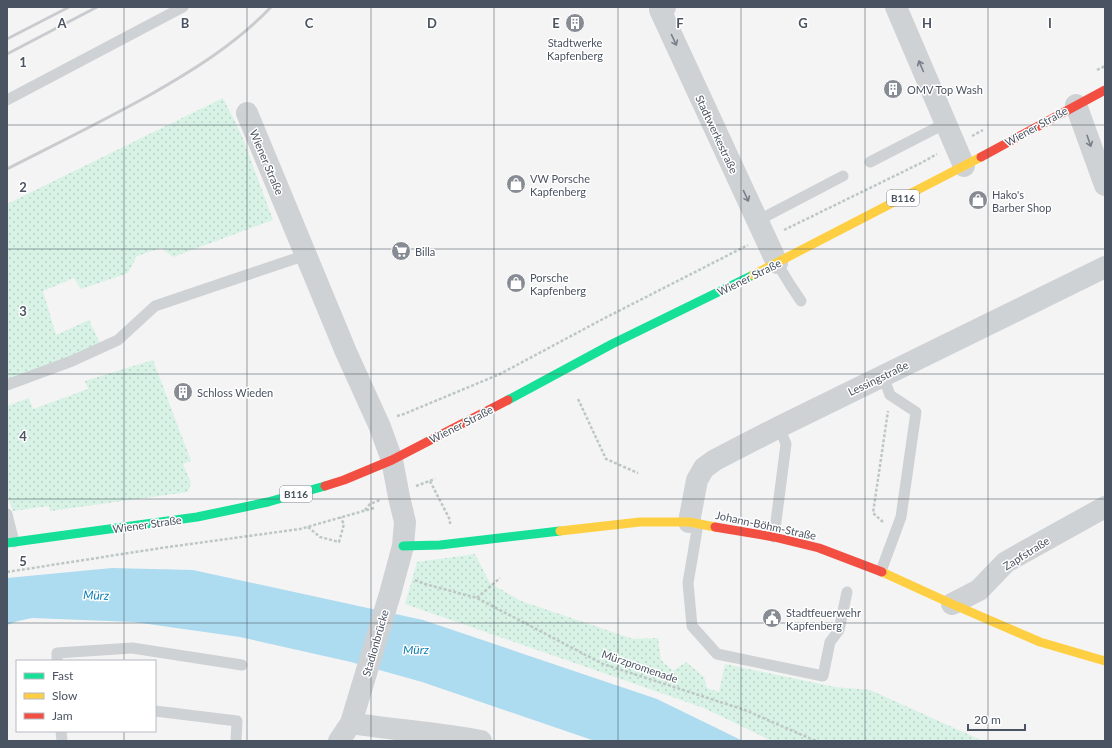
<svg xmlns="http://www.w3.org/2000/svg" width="1112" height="748" font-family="Lato,sans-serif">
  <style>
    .grass { fill: url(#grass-dots) }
    .water { fill: #addbf0 }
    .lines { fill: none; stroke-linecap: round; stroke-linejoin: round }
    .path { stroke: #bdc8c6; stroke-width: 2.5; stroke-dasharray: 3 2; stroke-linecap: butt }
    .lane { stroke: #cfd2d5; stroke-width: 11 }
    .street { stroke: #cfd2d5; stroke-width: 22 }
    .fast { stroke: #16e098; stroke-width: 9 }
    .slow { stroke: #ffcf43; stroke-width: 9 }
    .jam { stroke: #f24e42; stroke-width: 9 }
    .rail { stroke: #cacbce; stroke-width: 3 }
    .oneway { stroke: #797f8a }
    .grid { fill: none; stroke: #4a5361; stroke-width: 1; stroke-opacity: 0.55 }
    .labels { text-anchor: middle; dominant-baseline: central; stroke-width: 3; stroke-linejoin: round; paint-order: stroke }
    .shield { fill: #fff; stroke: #808790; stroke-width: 1 }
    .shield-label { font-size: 10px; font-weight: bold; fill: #4a5361 }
    .poi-label { font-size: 11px; fill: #4a5361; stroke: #fff; text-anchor: start }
    .street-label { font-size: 11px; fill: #4a5361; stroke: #fff }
    .water-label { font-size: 12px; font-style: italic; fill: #0b7db2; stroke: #fff }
    .grid-label { font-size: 13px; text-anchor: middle; font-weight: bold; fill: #4a5361; stroke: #fff; stroke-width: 3; stroke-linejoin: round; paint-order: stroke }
  </style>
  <defs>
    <pattern id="grass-dots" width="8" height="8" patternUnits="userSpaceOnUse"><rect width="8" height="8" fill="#d8f2e5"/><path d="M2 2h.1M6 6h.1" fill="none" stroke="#bbd1c7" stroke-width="1.8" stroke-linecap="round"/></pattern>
  </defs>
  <rect width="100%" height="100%" fill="#f4f4f4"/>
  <path class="grass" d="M 223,98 L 242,136 L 273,220 L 173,257 L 161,248 L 137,256 L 128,273 L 81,289 L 74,278 L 43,291 L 56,335 L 89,320 L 102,347 L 7,385 L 7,204 Z
    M 153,360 L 191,461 L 183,464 L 191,482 L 188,492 L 50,511 L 49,506 L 13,511 L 7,496 L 7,406 L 29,398 L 33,409 L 88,389 L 85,381 Z
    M 475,554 L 490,583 L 521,601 L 633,639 L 658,638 L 661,660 L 673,671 L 686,662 L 704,677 L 707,688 L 719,692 L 725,664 L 835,687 L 870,690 L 983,741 L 772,741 L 704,708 L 405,604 L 417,562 Z"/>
  <path class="water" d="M 112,568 L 193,570 L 423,620 L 657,699 L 743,741 L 595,741 L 422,682 L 351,662 L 240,637 L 134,622 L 32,618 L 18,621 L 7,625 L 7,578 Z"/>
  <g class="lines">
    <path class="path" d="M 1097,70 L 1105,66
      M 972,136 L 983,130
      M 784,230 L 921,163 L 937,154
      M 578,399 L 606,459 L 638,473
      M 397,416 L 404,414 L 500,374 L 601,320 L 748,245
      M 430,481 L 450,520 L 450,524
      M 416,486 L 435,479
      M 365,510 L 370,504 L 380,500
      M 883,522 L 873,513 L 888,411
      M 308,527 L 320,537 L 339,542 L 344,524 L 340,517
      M 7,572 L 161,548 L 300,529 L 374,508
      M 415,580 L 425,584 L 477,598 L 603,664 L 745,710 L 816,741
      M 477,598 L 500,578"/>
    <path class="lane" d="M 7,100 L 183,7
      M 870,162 L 946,123
      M 757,221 L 843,176
      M 777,263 L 789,283 L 801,301
      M 7,385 L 72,361 L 118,340 L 155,306 L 306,255
      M 7,514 L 14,542
      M 698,524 L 688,583 L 692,626 L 717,654 L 823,676 L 830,642 L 839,630 L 847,592
      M 774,537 L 786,444 L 779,427
      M 881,571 L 901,517 L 916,412 L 890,395 L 883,376
      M 57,661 L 57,653 L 132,648 L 242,665
      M 155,711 L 237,721 L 236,741
      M 61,731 L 62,741"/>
    <path class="street" d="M 665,7 L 660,10 L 777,263
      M 896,7 L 964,166
      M 1076,105 L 1105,185
      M 247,113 L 346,352 L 380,427 L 392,460 L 399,497 L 405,522 L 403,546 L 390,594 L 351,723 L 339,741
      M 689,522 L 697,480 L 704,468 L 715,460 L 779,427 L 1105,267
      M 952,604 L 979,590 L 1006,562 L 1105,507
      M 351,723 C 394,730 438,733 481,741"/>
    <path class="fast" d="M 508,400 L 612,344 L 753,275
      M 7,543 L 197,517 L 268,502 L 325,486
      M 403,546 L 440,545 L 560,531"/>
    <path class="slow" d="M 753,275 L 981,157
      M 560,531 L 640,522 L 689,522 L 715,527
      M 882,572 L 952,604 L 1040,642 L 1105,661"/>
    <path class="jam" d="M 981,157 L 1105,90
      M 325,486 L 344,480 L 392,460 L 508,400
      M 715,527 L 774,537 L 819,548 L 882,572"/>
    <path class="rail" d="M 7,39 L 69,7
      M 7,54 L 97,7
      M 7,169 C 54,145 101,122 148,96 C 192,71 236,44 271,7"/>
  </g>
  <defs><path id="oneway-shaft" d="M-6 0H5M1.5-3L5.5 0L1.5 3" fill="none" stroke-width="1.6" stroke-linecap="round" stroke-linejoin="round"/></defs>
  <g class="oneway">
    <use href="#oneway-shaft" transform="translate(674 40) rotate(65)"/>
    <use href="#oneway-shaft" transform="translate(921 66) rotate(-113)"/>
    <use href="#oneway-shaft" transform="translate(1089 141) rotate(71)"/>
    <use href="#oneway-shaft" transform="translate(746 196) rotate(65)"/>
  </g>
  <path class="grid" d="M 124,7 L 124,661M 247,7 L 247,741M 371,7 L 371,741M 494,7 L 494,741M 618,7 L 618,741M 741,7 L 741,741M 865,7 L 865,741M 988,7 L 988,741M 7,125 L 1105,125M 7,249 L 1105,249M 7,374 L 1105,374M 7,499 L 1105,499M 7,623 L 1105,623M 124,731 L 124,741"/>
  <defs>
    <g id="building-disc" transform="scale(1)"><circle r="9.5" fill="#868b94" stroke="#fff"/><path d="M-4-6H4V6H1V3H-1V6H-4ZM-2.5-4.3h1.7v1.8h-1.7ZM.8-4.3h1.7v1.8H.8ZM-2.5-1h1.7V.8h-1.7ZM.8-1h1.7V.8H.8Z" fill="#fff"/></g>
    <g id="shop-disc" transform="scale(1)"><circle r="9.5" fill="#868b94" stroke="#fff"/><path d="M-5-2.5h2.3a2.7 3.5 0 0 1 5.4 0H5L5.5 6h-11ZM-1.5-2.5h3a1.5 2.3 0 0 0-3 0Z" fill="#fff"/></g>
    <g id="supermarket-disc" transform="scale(1)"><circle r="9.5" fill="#868b94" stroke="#fff"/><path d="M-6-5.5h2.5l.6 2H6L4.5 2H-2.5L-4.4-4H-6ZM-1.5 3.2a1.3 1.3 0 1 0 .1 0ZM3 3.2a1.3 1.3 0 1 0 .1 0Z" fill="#fff"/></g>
    <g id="civic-disc" transform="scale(1)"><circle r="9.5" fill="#868b94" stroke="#fff"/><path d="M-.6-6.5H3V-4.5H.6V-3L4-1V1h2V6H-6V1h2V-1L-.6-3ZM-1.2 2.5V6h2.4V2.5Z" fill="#fff"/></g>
  </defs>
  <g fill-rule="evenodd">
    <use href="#building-disc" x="575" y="23"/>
    <use href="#building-disc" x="893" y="89"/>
    <use href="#shop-disc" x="516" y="184"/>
    <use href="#shop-disc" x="978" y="200"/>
    <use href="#supermarket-disc" x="401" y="251"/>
    <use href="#shop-disc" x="516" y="283"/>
    <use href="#building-disc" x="183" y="392"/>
    <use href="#civic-disc" x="772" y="618"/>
  </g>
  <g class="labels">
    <g class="shield">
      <rect x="887" y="190" width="32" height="16" rx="3"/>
      <rect x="280" y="486" width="32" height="16" rx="3"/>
    </g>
    <g class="shield-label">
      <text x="903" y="198">B116</text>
      <text x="296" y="494">B116</text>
    </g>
    <g class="poi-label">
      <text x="575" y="42" text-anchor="middle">Stadtwerke<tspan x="575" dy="13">Kapfenberg</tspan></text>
      <text x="907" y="89">OMV Top Wash</text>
      <text x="530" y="178">VW Porsche<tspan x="530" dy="13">Kapfenberg</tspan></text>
      <text x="992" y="194">Hako's<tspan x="992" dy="13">Barber Shop</tspan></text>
      <text x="415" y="251">Billa</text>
      <text x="530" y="277">Porsche<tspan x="530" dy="13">Kapfenberg</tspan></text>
      <text x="197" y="392">Schloss Wieden</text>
      <text x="786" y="612">Stadtfeuerwehr<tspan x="786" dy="13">Kapfenberg</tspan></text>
    </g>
    <g class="street-label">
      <text transform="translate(1036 126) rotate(-29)">Wiener Straße</text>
      <text transform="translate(717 134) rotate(65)">Stadtwerkestraße</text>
      <text transform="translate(267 162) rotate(67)">Wiener Straße</text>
      <text transform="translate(749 277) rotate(-26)">Wiener Straße</text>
      <text transform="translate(878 378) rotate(-26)">Lessingstraße</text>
      <text transform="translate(461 424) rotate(-27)">Wiener Straße</text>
      <text transform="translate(147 524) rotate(-8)">Wiener Straße</text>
      <text transform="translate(766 525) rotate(12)">Johann-Böhm-Straße</text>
      <text transform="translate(1026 553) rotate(-32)">Zapfstraße</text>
      <text transform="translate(375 643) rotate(-74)">Stadionbrücke</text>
      <text transform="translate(640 666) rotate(19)">Mürzpromenade</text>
    </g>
    <g class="water-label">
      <text transform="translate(96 595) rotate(2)">Mürz</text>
      <text x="416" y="649">Mürz</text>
    </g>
  </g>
  <g class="grid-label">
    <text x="62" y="28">A</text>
    <text x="185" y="28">B</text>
    <text x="309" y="28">C</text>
    <text x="432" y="28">D</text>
    <text x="556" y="28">E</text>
    <text x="680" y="28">F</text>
    <text x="803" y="28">G</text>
    <text x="927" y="28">H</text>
    <text x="1050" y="28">I</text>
    <text x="23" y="67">1</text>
    <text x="23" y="192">2</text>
    <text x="23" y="316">3</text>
    <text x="23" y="441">4</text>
    <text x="23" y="566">5</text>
  </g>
  <rect width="1112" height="748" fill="none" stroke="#4a5361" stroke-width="16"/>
  <rect x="16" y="660" width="140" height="72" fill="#ffffff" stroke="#b7bac0"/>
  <rect x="24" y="673" width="20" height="6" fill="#16e098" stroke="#b7bac0"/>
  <text x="52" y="680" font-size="12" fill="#4a5361">Fast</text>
  <rect x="24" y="693" width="20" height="6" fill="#ffcf43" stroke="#b7bac0"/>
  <text x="52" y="700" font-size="12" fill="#4a5361">Slow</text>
  <rect x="24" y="713" width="20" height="6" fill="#f24e42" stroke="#b7bac0"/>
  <text x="52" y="720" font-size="12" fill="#4a5361">Jam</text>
  <path d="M968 724v6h57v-6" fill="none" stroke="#4a5361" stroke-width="2"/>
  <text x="974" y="724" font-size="12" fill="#4a5361" stroke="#ffffff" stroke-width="3" paint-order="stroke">20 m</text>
</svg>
